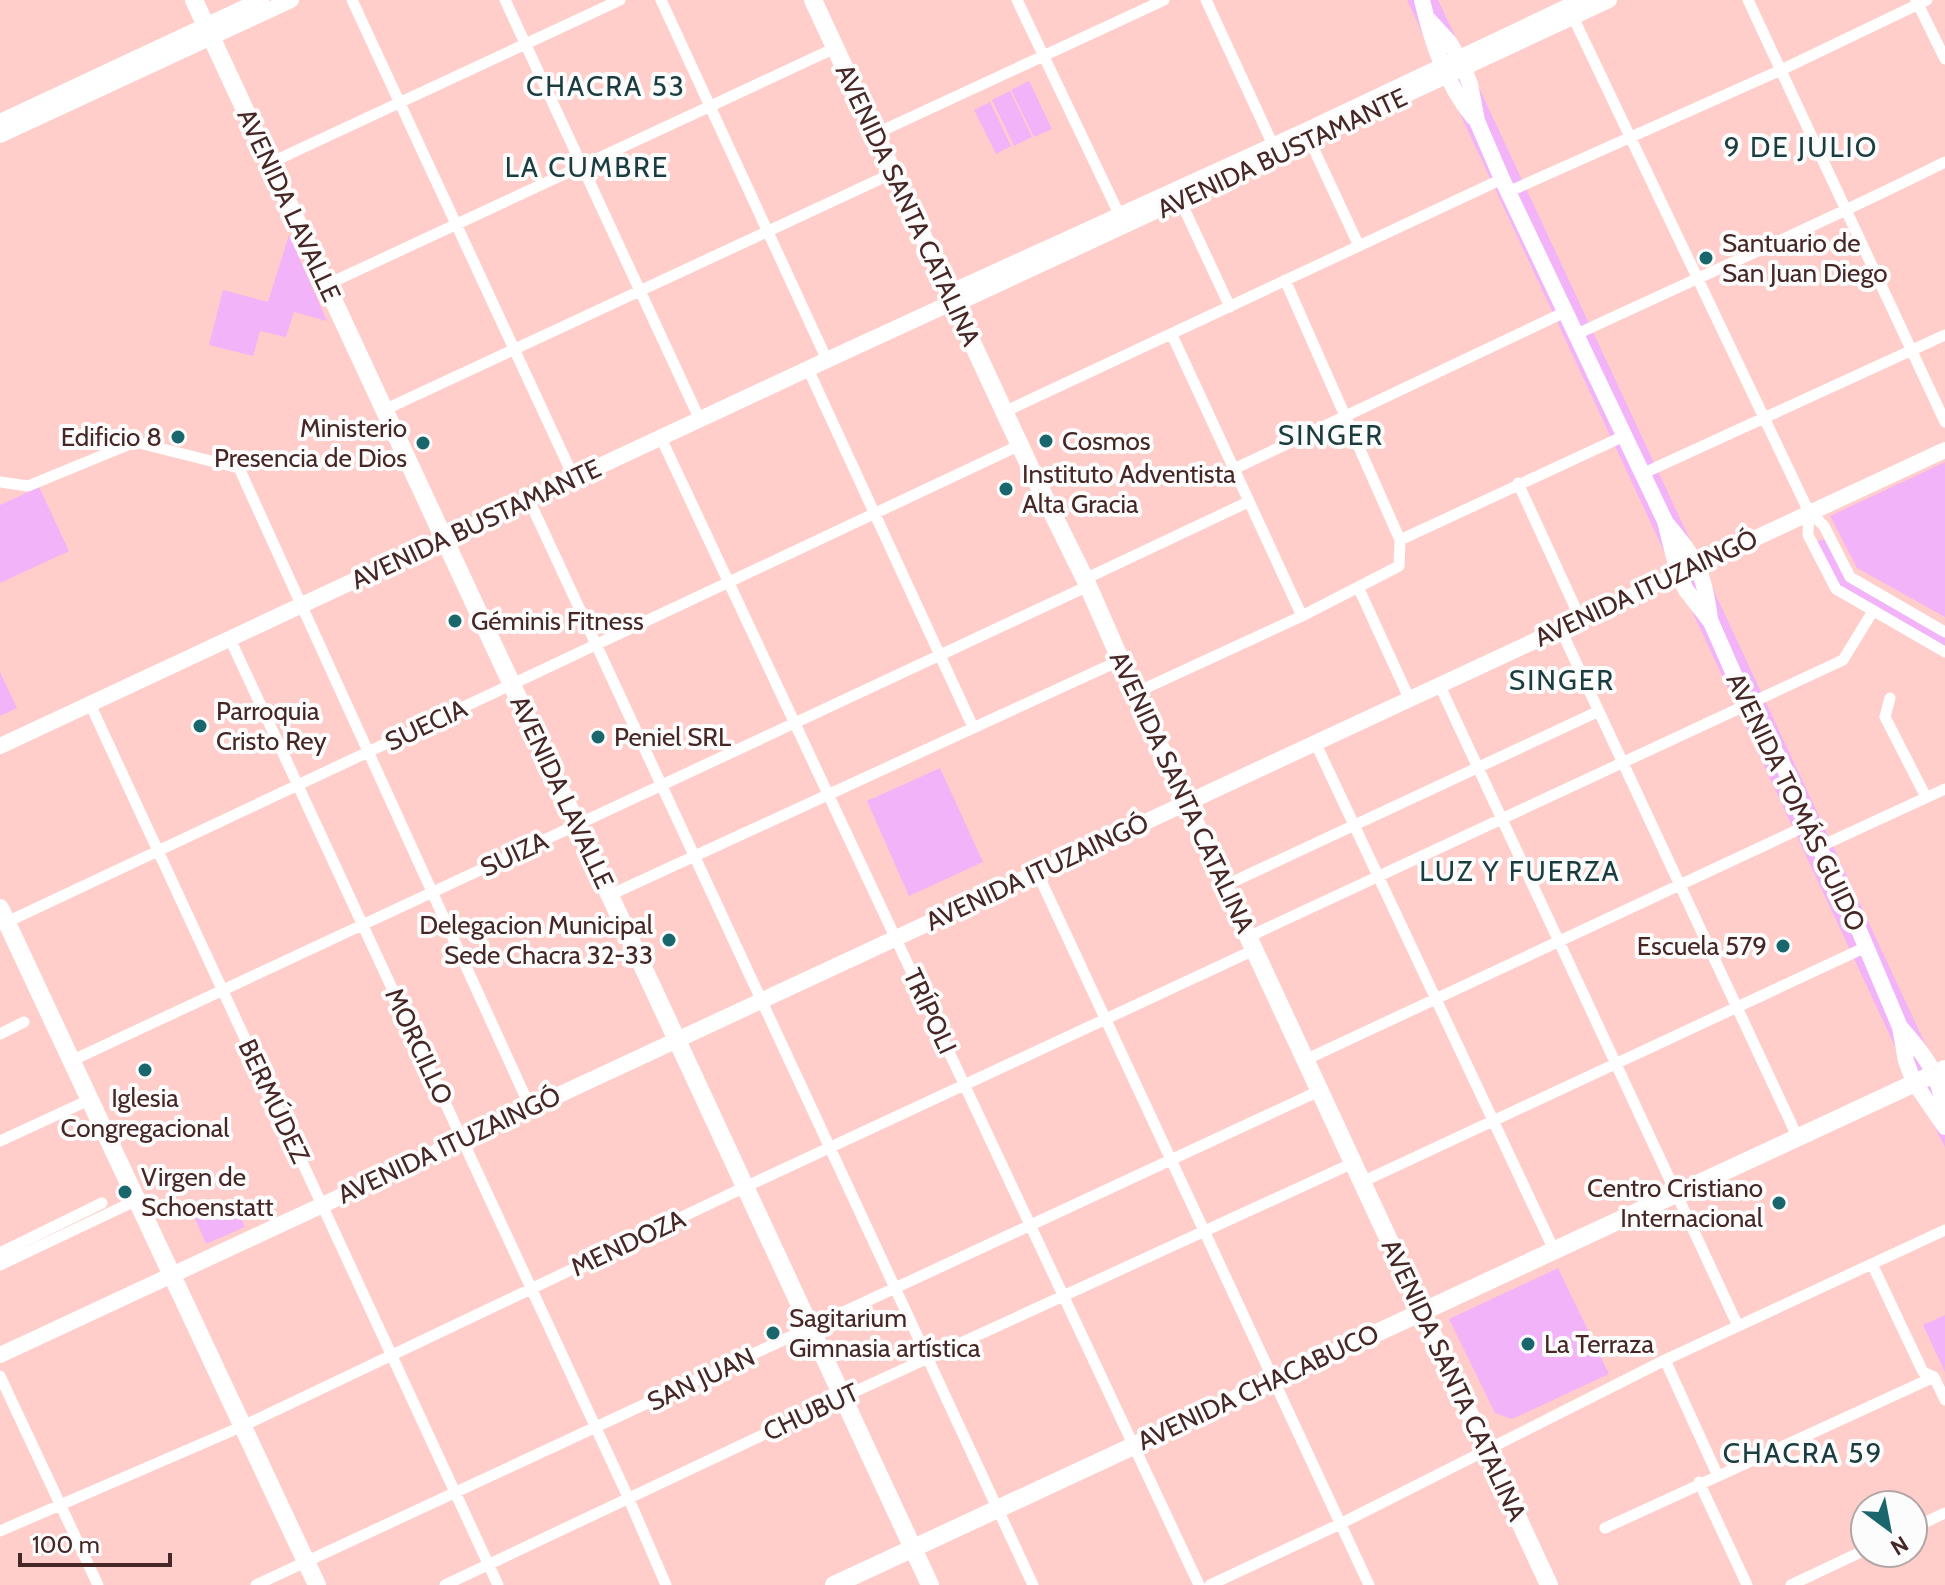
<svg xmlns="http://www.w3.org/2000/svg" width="1945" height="1585" font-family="Cabin,sans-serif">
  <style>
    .green { fill: #f2b3f9 }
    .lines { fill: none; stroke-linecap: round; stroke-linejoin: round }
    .minor { stroke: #fff; stroke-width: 11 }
    .secondary { stroke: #fff; stroke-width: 16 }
    .primary { stroke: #fff; stroke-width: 18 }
    .poi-dot { fill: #19666d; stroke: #fcfcfc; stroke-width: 3 }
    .labels { text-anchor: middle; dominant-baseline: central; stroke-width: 8; stroke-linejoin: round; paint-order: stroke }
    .street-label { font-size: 26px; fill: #462726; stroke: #fcfcfc }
    .poi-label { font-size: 26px; fill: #462726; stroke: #fcfcfc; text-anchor: start }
    .neighbourhood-label { font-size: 28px; letter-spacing: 2px; fill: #1b3d40; stroke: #fcfcfc }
  </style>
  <rect width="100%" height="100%" fill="#ffceca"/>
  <path class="green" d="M 1407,0 L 1438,0 L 1465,57 L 1588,0 L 1600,0 L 1467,62 L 1945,1086 L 1945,1147 L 1912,1083 Z
    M 1029,81 L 1052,129 L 1034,137 L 1011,90 Z
    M 1010,91 L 1032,137 L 1014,146 L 992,100 Z
    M 990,102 L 1011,146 L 996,154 L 974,110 Z
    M 289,235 L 327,321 L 294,312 L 286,337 L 260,331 L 253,356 L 209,345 L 223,290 L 268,302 Z
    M 1945,462 L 1945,617 L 1857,568 L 1830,516 Z
    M 39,487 L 69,551 L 0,583 L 0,505 Z
    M 1824,539 L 1847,580 L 1945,636 L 1945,648 L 1840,588 L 1816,542 Z
    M 0,672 L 17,708 L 0,716 Z
    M 940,768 L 983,862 L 909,896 L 867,801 Z
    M 234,1201 L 245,1227 L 206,1244 L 195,1218 Z
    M 1558,1268 L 1609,1374 L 1512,1419 L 1495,1413 L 1449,1319 Z
    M 1945,1315 L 1945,1372 L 1923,1325 Z"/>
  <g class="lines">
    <path class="minor" d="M 352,0 L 574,478
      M 505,0 L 700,420
      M 661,0 L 827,360
      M 1017,0 L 1119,214
      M 1206,0 L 1273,145
      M 1748,0 L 1945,422
      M 1916,0 L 1945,59
      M 1573,17 L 1808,510 L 1824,526 L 1850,577 L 1945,632
      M 875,134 L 1164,0
      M 1310,141 L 1359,246
      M 270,163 L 620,0
      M 1508,192 L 1781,70 L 1927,0
      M 1180,200 L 1230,307
      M 326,285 L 835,48
      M 1172,335 L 1302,616
      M 1575,335 C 1699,277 1823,223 1945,162
      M 808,369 L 973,727
      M 384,410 L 893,173
      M 1004,412 L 1502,179
      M 661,438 L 1199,1585
      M 1234,469 L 1565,312
      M 1644,473 L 1945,335
      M 0,482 L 28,486 L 135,442 L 239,468 L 530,1107
      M 1518,483 L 1580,618
      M 529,500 L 1033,1585
      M 1809,512 L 1808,535 L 1836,589 L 1945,652
      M 1400,540 L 1624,436
      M 1085,579 L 1248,502
      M 1359,589 L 1409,698
      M 1560,628 L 1797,1136
      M 230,639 L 628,1497 L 666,1585
      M 1439,684 L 1738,1326
      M 1135,693 L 1302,616 L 1399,566 L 1400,540 L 1285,280
      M 1890,698 L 1885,717 L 1926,797
      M 90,704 L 498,1585
      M 1315,742 L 1554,1250
      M 1819,847 L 1945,789
      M 1037,872 L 1369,1585
      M 1224,886 L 1599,711
      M 610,895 L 1121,660
      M 7,922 L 1020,445
      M 1248,937 L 1843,660 L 1873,611
      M 0,1034 L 24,1022
      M 1305,1060 L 1808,825
      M 71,1061 L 1088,586
      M 0,1141 L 89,1100
      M 1362,1182 L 1866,947
      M 0,1253 L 102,1203
      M 1872,1264 L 1923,1372 L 1934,1377 L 1945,1400
      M 0,1265 L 137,1200
      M 1665,1360 L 1717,1474
      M 0,1376 L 98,1585
      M 1699,1482 L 1747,1585
      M 1605,1528 L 1934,1377
      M 1913,1528 L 1945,1513
      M 0,1531 L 243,1426 L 745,1187 L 1254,950
      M 256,1585 L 1319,1091
      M 445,1585 L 843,1397 L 1353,1163
      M 1210,1585 L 1340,1524 L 1665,1360 L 1945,1230
      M 1791,1585 L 1865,1550"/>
    <path class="secondary" d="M 1422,0 C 1432,43 1445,82 1473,117
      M 1426,17 L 1450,43 L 1463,67 L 1470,84 L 1477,121 L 1502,179 L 1665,521 L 1678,573 L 1686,590 L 1711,622 L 1747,704 L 1783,765 L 1808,825 L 1853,916 L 1900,1027 L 1906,1061 L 1914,1082 L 1945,1127
      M 0,122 L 261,0
      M 0,135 L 291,0
      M 953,302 L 960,288 L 1305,131 L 1582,0
      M 1666,523 C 1697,559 1704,572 1710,619
      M 0,746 L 827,360 L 953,302 L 966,299 L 1609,0
      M 1901,1028 C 1926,1056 1939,1074 1945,1112
      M 0,1355 L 1945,450"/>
    <path class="primary" d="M 194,0 L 930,1585
      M 813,0 L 1036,480 L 1085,579 L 1135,693 L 1549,1585
      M 0,908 L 317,1585
      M 834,1585 L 1945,1069"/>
  </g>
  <g class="poi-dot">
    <circle cx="1706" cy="258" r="8"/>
    <circle cx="178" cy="437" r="8"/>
    <circle cx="1046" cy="441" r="8"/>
    <circle cx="423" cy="443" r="8"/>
    <circle cx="1006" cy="489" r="8"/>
    <circle cx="455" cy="621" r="8"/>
    <circle cx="200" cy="726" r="8"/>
    <circle cx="598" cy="737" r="8"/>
    <circle cx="669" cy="940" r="8"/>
    <circle cx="1783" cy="946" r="8"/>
    <circle cx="145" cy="1070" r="8"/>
    <circle cx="125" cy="1192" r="8"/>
    <circle cx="1779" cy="1203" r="8"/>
    <circle cx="773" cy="1333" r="8"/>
    <circle cx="1528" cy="1344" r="8"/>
  </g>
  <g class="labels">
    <g class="street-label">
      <text transform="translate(1282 153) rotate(-25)">AVENIDA BUSTAMANTE</text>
      <text transform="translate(289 205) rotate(65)">AVENIDA LAVALLE</text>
      <text transform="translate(908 205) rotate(65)">AVENIDA SANTA CATALINA</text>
      <text transform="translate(476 524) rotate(-25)">AVENIDA BUSTAMANTE</text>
      <text transform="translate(1646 588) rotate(-25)">AVENIDA ITUZAINGÓ</text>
      <text transform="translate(426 725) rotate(-25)">SUECIA</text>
      <text transform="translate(562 792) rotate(65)">AVENIDA LAVALLE</text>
      <text transform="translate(1182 792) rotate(65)">AVENIDA SANTA CATALINA</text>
      <text transform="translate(1796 802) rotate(64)">AVENIDA TOMÁS GUIDO</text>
      <text transform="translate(514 854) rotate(-25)">SUIZA</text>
      <text transform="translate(1037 872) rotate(-25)">AVENIDA ITUZAINGÓ</text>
      <text transform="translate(930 1011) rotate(65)">TRÍPOLI</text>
      <text transform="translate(419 1046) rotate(65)">MORCILLO</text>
      <text transform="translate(274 1101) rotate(65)">BERMÚDEZ</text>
      <text transform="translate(449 1145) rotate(-25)">AVENIDA ITUZAINGÓ</text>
      <text transform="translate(628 1243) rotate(-25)">MENDOZA</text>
      <text transform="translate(701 1379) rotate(-25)">SAN JUAN</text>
      <text transform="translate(1454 1380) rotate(65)">AVENIDA SANTA CATALINA</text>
      <text transform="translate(1258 1387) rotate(-25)">AVENIDA CHACABUCO</text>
      <text transform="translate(811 1412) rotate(-25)">CHUBUT</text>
    </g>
    <g class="poi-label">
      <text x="1722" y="243">Santuario de<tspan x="1722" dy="30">San Juan Diego</tspan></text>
      <text x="407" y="428" text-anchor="end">Ministerio<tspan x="407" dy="30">Presencia de Dios</tspan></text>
      <text x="162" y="437" text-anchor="end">Edificio 8</text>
      <text x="1062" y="441">Cosmos</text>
      <text x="1022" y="474">Instituto Adventista<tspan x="1022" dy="30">Alta Gracia</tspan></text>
      <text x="471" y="621">Géminis Fitness</text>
      <text x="216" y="711">Parroquia<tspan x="216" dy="30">Cristo Rey</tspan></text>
      <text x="614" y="737">Peniel SRL</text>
      <text x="653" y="925" text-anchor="end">Delegacion Municipal<tspan x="653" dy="30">Sede Chacra 32-33</tspan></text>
      <text x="1767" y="946" text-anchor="end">Escuela 579</text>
      <text x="145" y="1098" text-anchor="middle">Iglesia<tspan x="145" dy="30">Congregacional</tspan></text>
      <text x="141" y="1177">Virgen de<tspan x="141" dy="30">Schoenstatt</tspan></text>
      <text x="1763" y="1188" text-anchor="end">Centro Cristiano<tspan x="1763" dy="30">Internacional</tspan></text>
      <text x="789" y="1318">Sagitarium<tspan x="789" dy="30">Gimnasia artística</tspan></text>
      <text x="1544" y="1344">La Terraza</text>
    </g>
    <g class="neighbourhood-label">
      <text x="606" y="86">CHACRA 53</text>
      <text x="1801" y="147">9 DE JULIO</text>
      <text x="587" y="167">LA CUMBRE</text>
      <text x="1331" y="435">SINGER</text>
      <text x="1562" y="680">SINGER</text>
      <text x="1520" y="871">LUZ Y FUERZA</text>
      <text x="1803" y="1453">CHACRA 59</text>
    </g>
  </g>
  <g transform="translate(1889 1529) rotate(148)"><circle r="38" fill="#fcfcfc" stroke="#b3a7a6" stroke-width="2"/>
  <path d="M0-6L14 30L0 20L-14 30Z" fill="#19666d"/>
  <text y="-12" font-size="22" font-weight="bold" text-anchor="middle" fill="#462726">N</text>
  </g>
  <path d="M20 1553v12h150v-12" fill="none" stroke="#462726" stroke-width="4"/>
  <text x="32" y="1553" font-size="24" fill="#462726" stroke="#fcfcfc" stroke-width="6" paint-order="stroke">100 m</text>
</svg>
